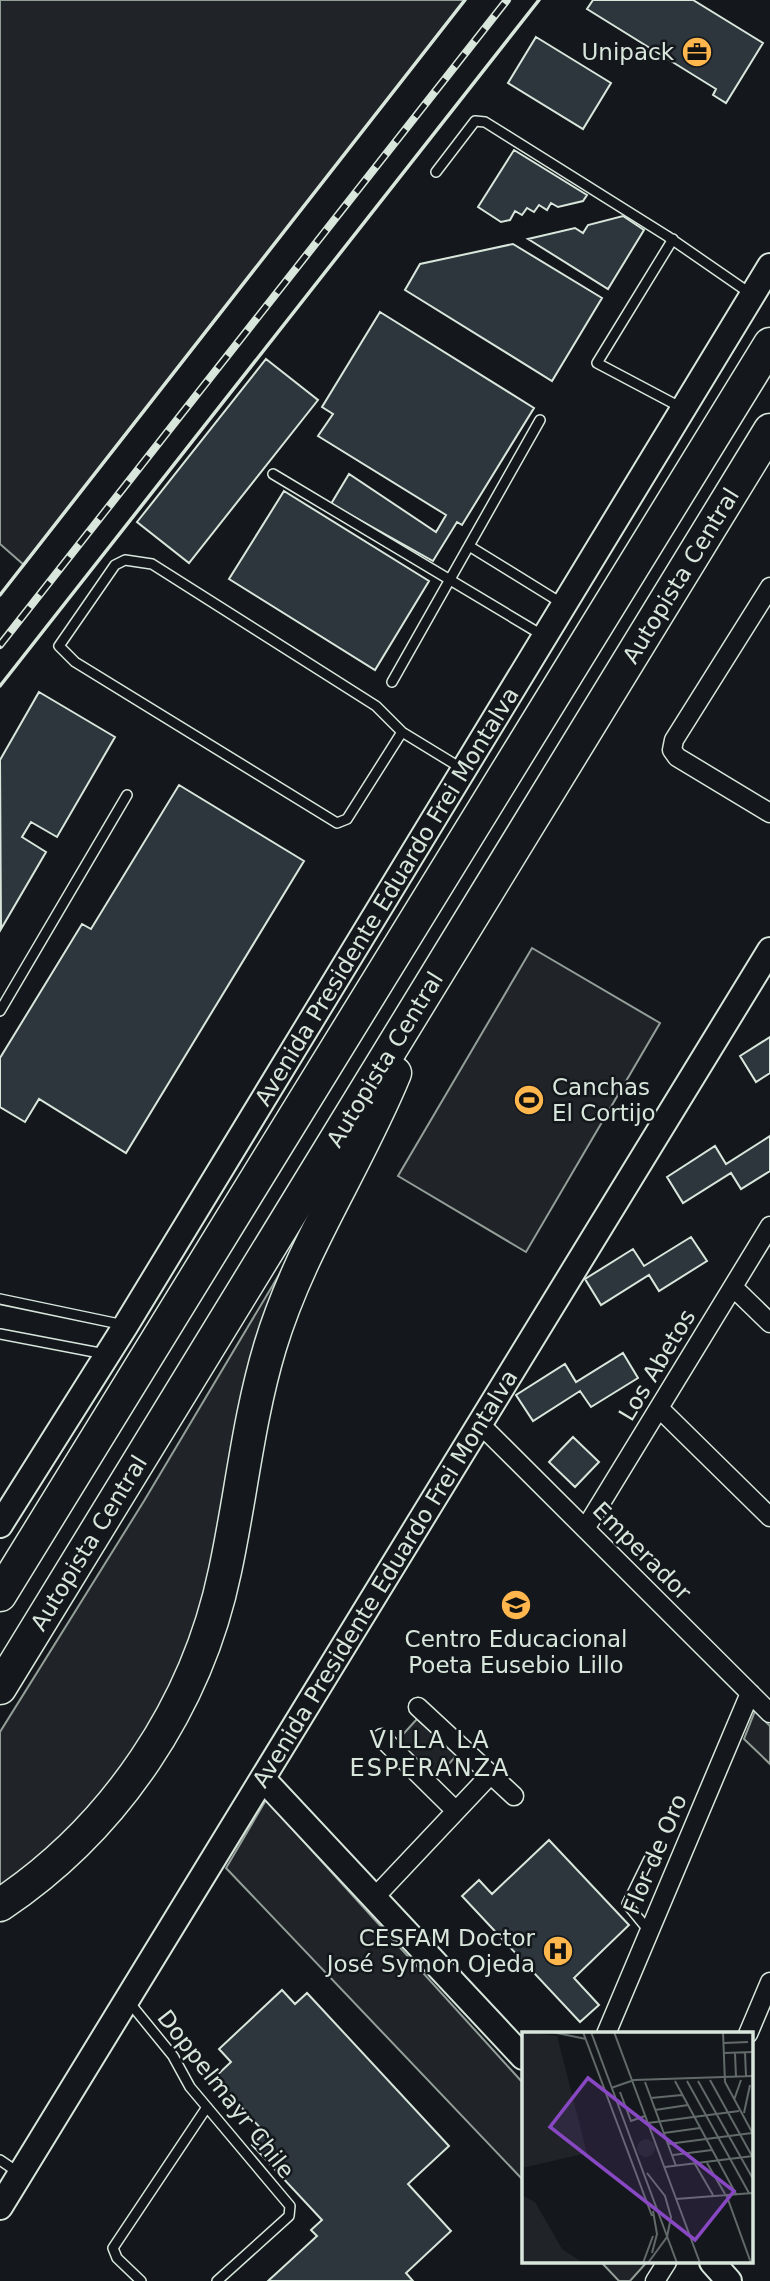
<svg xmlns="http://www.w3.org/2000/svg" width="770" height="2281" font-family="'DejaVu Sans',sans-serif">
  <style>
    .green { fill: #202428; stroke: #939e99; stroke-width: 2 }
    .building { fill: #2c363c; stroke: #d8e6dc; stroke-width: 2 }
    .lines { fill: none; stroke-linecap: round; stroke-linejoin: round }
    .lane-casing { stroke: #d8e6dc; stroke-width: 12 }
    .street-casing { stroke: #d8e6dc; stroke-width: 21 }
    .secondary-casing { stroke: #d8e6dc; stroke-width: 28 }
    .highway-casing { stroke: #d8e6dc; stroke-width: 35 }
    .lane { stroke: #14181c; stroke-width: 9 }
    .street { stroke: #14181c; stroke-width: 18 }
    .secondary { stroke: #14181c; stroke-width: 24 }
    .highway { stroke: #14181c; stroke-width: 32 }
    .rail-casing { stroke: #d8e6dc; stroke-width: 8 }
    .rail { stroke: #14181c; stroke-width: 5; stroke-dasharray: 16; stroke-linecap: butt }
    .wall { stroke: #d8e6dc; stroke-width: 3.5 }
    .labels { text-anchor: middle; dominant-baseline: central; stroke-width: 5; stroke-linejoin: round; paint-order: stroke }
    .poi-label { font-size: 23px; fill: #d8e6dc; stroke: #14181c; text-anchor: end }
    .street-label { font-size: 23px; fill: #d8e6dc; stroke: #14181c }
    .neighbourhood-label { font-size: 24px; letter-spacing: 2px; fill: #d8e6dc; stroke: #14181c }
    .inset-road { fill: none; stroke: #626a69; stroke-width: 2 }
    .view { fill: #8948c3; fill-opacity: 0.15; stroke: #8948c3; stroke-width: 3.5 }
    .inset-edge { fill: none; stroke: #d8e6dc; stroke-width: 3.5 }
  </style>
  <rect width="100%" height="100%" fill="#14181c"/>
  <path class="green" d="M 0,0 L 465,0 L 24,565 L 0,544 Z
    M 532,948 L 660,1023 L 526,1252 L 398,1176 Z
    M 286,1263 L 209,1591 L 190,1648 L 135,1753 L 93,1804 L 44,1857 L 0,1889 L 0,1732 L 144,1501 Z
    M 755,1711 L 770,1726 L 770,1764 L 744,1739 Z
    M 417,1719 L 457,1755 L 435,1779 L 396,1742 Z
    M 266,1800 L 523,2083 L 523,2180 L 226,1868 Z
    M 601,2262 L 647,2262 L 630,2281 L 619,2281 Z"/>
  <path class="building" d="M 593,0 L 693,0 L 763,43 L 726,103 L 713,95 L 716,89 L 587,9 Z
    M 536,37 L 611,83 L 583,129 L 508,83 Z
    M 514,150 L 587,195 L 583,201 L 558,207 L 551,203 L 547,210 L 539,205 L 534,212 L 527,208 L 522,215 L 515,211 L 510,220 L 501,222 L 478,207 Z
    M 623,216 L 644,230 L 608,289 L 528,239 L 575,228 L 583,233 L 588,225 Z
    M 513,244 L 602,298 L 552,381 L 405,290 L 420,264 Z
    M 380,312 L 534,408 L 462,525 L 457,522 L 433,561 L 331,504 L 349,474 L 436,532 L 446,515 L 318,436 L 333,414 L 322,407 Z
    M 266,359 L 318,400 L 189,563 L 137,522 Z
    M 284,491 L 429,581 L 375,670 L 229,579 Z
    M 39,692 L 115,737 L 57,837 L 31,822 L 22,837 L 46,852 L 1,929 L 0,760 Z
    M 179,785 L 304,861 L 126,1153 L 39,1099 L 25,1122 L 0,1107 L 0,1058 L 82,924 L 91,929 Z
    M 770,1037 L 770,1073 L 756,1082 L 740,1056 Z
    M 770,1136 L 770,1171 L 741,1189 L 731,1173 L 683,1203 L 667,1177 L 715,1146 L 726,1164 Z
    M 691,1237 L 707,1261 L 659,1291 L 649,1275 L 601,1305 L 585,1279 L 633,1249 L 644,1266 Z
    M 623,1353 L 638,1378 L 591,1407 L 580,1391 L 533,1421 L 516,1395 L 565,1364 L 576,1382 Z
    M 573,1437 L 599,1462 L 575,1487 L 549,1462 Z
    M 549,1840 L 629,1925 L 574,1978 L 599,2005 L 580,2022 L 462,1896 L 479,1880 L 492,1894 Z
    M 282,1990 L 295,2004 L 307,1993 L 449,2146 L 408,2184 L 451,2231 L 406,2273 L 413,2281 L 268,2281 L 317,2236 L 311,2230 L 322,2220 L 252,2145 L 265,2133 L 214,2078 L 231,2062 L 219,2049 Z"/>
  <g class="lines">
    <g class="lane-casing">
      <path id="lane" d="M 436,172 L 475,121 L 485,122 L 667,236 L 751,294
        M 673,239 L 597,363 L 682,408
        M 273,474 L 542,635
        M 469,546 L 563,604
        M 392,682 L 540,420
        M 402,732 L 347,819 L 337,823 L 75,662 L 59,646 L 115,565 L 125,560 L 152,564 L 376,706 L 402,732 L 461,768
        M 0,1011 L 127,795
        M 0,1299 L 124,1325
        M 0,1334 L 105,1354
        M 649,1859 L 627,1904 L 649,1931
        M 129,2002 L 173,2056 L 190,2087 L 290,2206 L 289,2216 L 217,2281
        M 0,2160 L 19,2173
        M 141,2281 L 117,2258 L 113,2248 L 207,2107"/>
    </g>
    <g class="street-casing">
      <path id="street" d="M 770,587 L 674,740 L 672,750 L 677,757 L 770,813
        M 733,1287 L 770,1323
        M 659,1408 L 770,1517
        M 480,1424 L 770,1713
        M 585,1529 L 770,1226
        M 418,1707 L 514,1796
        M 382,1738 L 456,1811
        M 374,1898 L 491,1774
        M 606,2034 L 750,1693
        M 748,2034 L 770,1982
        M 655,2281 L 667,2262"/>
    </g>
    <g class="secondary-casing">
      <g id="secondary">
        <path id="s1" d="M 0,1525 L 126,1325 L 770,266"/>
        <path d="M 263,1779 L 523,2057"/>
        <path id="s2" d="M 0,2207 L 770,950"/>
        <path d="M 712,2262 L 729,2281"/>
      </g>
    </g>
    <g class="highway-casing">
      <g id="highway">
        <path d="M 0,1595 L 770,344"/>
        <path id="s3" d="M 0,1688 L 770,430"/>
        <path d="M 0,1905 C 115,1828 197,1706 225,1571 C 241,1497 248,1420 270,1347 C 299,1250 357,1166 395,1073"/>
      </g>
    </g>
    <use href="#lane" class="lane"/>
    <use href="#street" class="street"/>
    <use href="#secondary" class="secondary"/>
    <use href="#highway" class="highway"/>
    <g class="rail-casing">
      <path id="rail" d="M 0,645 L 507,0"/>
    </g>
    <use href="#rail" class="rail"/>
    <path class="wall" d="M 0,595 L 465,0
      M 0,686 L 539,0"/>
  </g>
  <defs>
    <g id="office-disc" transform="scale(1.575)"><circle r="9.5" fill="#ffb74d" stroke="#14181c"/><path d="M-6-3h4V-5.5h4V-3h4V5H-6ZM-1-4.5V-3h2v-1.5ZM-6 0V1H6V0Z" fill="#111"/></g>
    <g id="stadium-disc" transform="scale(1.575)"><circle r="9.5" fill="#ffb74d" stroke="#14181c"/><path d="M0-5a6.5 5 0 1 0 0 10a6.5 5 0 1 0 0-10ZM-3.5-1.8h7v3.6h-7Z" fill="#111"/></g>
    <g id="school-disc" transform="scale(1.575)"><circle r="9.5" fill="#ffb74d" stroke="#14181c"/><path d="M0-5L7-2L0 1L-7-2ZM-4 1L0 2.5L4 1V4Q0 6-4 4Z" fill="#111"/></g>
    <g id="hospital-disc" transform="scale(1.575)"><circle r="9.5" fill="#ffb74d" stroke="#14181c"/><path d="M-5-5h3v3.5h4V-5h3V5h-3V1.5h-4V5h-3Z" fill="#111"/></g>
  </defs>
  <g fill-rule="evenodd">
    <use href="#office-disc" x="697" y="52"/>
    <use href="#stadium-disc" x="529" y="1100"/>
    <use href="#school-disc" x="516" y="1605"/>
    <use href="#hospital-disc" x="558" y="1951"/>
  </g>
  <g class="labels">
    <g class="poi-label">
      <text x="674" y="52">Unipack</text>
      <text x="552" y="1087" text-anchor="start">Canchas<tspan x="552" dy="26">El Cortijo</tspan></text>
      <text x="516" y="1639" text-anchor="middle">Centro Educacional<tspan x="516" dy="26">Poeta Eusebio Lillo</tspan></text>
      <text x="535" y="1938">CESFAM Doctor<tspan x="535" dy="26">José Symon Ojeda</tspan></text>
    </g>
    <g class="street-label">
      <text stroke="none"><textPath href="#s3" startOffset="1304">Autopista Central</textPath></text>
      <text stroke="none"><textPath href="#s1" startOffset="738">Avenida Presidente Eduardo Frei Montalva</textPath></text>
      <text stroke="none"><textPath href="#s3" startOffset="737">Autopista Central</textPath></text>
      <text transform="translate(657 1365) rotate(-59)">Los Abetos</text>
      <text stroke="none"><textPath href="#s3" startOffset="170">Autopista Central</textPath></text>
      <text transform="translate(642 1551) rotate(45)">Emperador</text>
      <text stroke="none"><textPath href="#s2" startOffset="737">Avenida Presidente Eduardo Frei Montalva</textPath></text>
      <text transform="translate(655 1854) rotate(-67)">Flor de Oro</text>
      <text transform="translate(226 2094) rotate(52)">Doppelmayr Chile</text>
    </g>
    <g class="neighbourhood-label">
      <text x="430" y="1740">VILLA LA<tspan x="430" dy="28">ESPERANZA</tspan></text>
    </g>
  </g>
  <g transform="translate(522 2032)">
    <rect width="231" height="231" fill="#14181c"/>
    <path d="M 0,0 L 35,4 L 65,121 L 0,136 ZM115 116a9 9 0 1 1 18 0a9 9 0 1 1-18 0ZM 0,163 L 13,170 L 40,217 L 61,231 L 0,231 Z" fill="#202428"/>
    <path class="inset-road" d="M 30,0 L 64,7M 61,0 L 130,184M 69,0 L 155,231M 92,0 L 178,231M 201,0 L 203,50 L 231,102M 202,11 L 226,10M 223,20 L 224,44M 202,21 L 231,20M 213,21 L 214,45M 188,48 L 230,124M 153,49 L 214,162M 165,49 L 227,161M 176,49 L 231,147M 123,50 L 154,134M 89,56 L 112,48 L 231,44M 98,60 L 109,89 L 123,84M 129,66 L 160,63M 212,68 L 219,48M 133,78 L 166,73M 222,81 L 228,53M 126,91 L 217,79M 142,101 L 178,96M 146,112 L 230,101M 151,123 L 190,118M 185,131 L 203,162M 173,132 L 191,163M 143,135 L 231,124M 125,141 L 143,164 L 149,185 L 145,205 L 126,231M 204,162 L 229,231M 154,167 L 231,161M 130,221 L 135,202 L 131,179M 121,231 L 131,204"/>
    <path class="view" d="M 66,46 L 212,159 L 173,208 L 28,95 Z"/>
    <rect width="231" height="231" class="inset-edge"/>
  </g>
</svg>
